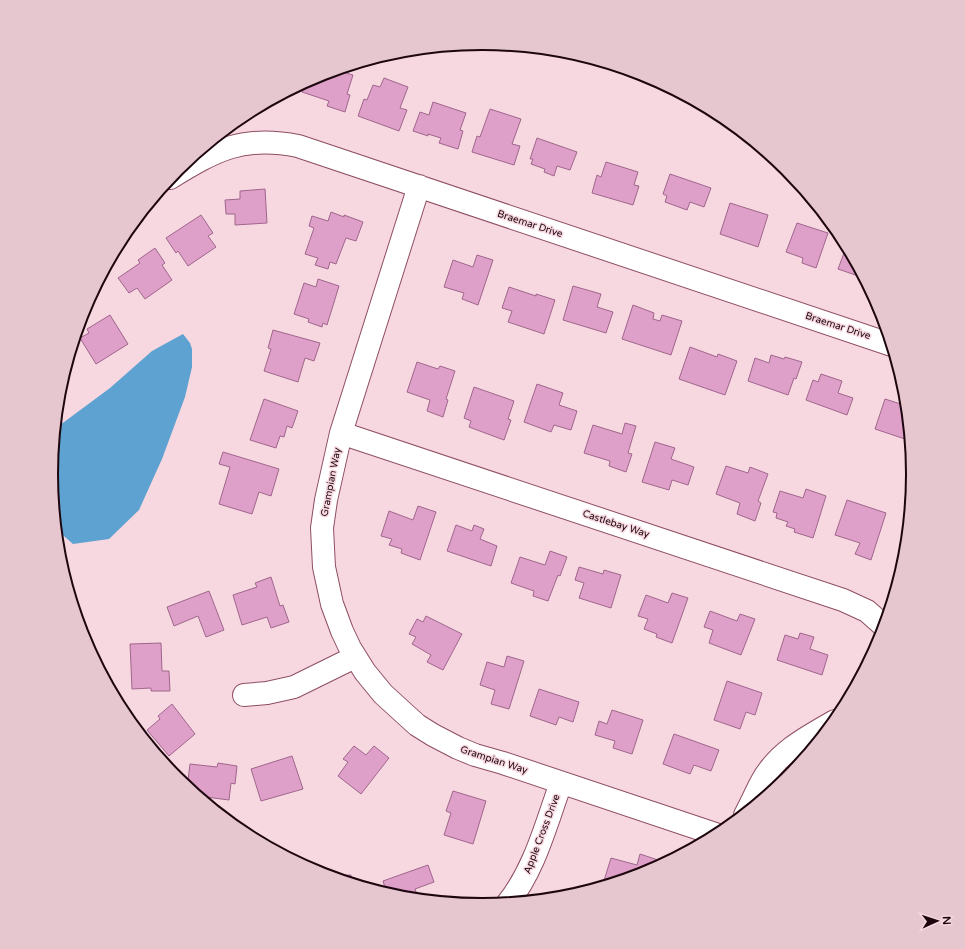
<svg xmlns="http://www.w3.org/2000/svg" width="965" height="949" font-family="'Varela Round',sans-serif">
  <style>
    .water { fill: #5ea2d1 }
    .building { fill: #dea0c8; stroke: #a0668c }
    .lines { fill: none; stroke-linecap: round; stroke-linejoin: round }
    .minor-casing { stroke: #8e4e62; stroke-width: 24 }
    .minor { stroke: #fff; stroke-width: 22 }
    .labels { text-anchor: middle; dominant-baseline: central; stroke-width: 3; stroke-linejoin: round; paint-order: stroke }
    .street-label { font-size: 10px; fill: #1e060f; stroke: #f7d8e0 }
    .rim { fill: none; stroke: #1e060f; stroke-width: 2 }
  </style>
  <rect width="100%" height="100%" fill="#f7d8e0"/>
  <path class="water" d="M 183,334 L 190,343 L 192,349 L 192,367 L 185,397 L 162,459 L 139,510 L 109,539 L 73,544 L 56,529 L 51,474 L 56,428 L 110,388 L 152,351 Z"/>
  <path class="building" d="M 336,70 L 353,75 L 347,94 L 350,95 L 345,112 L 327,106 L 329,101 L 302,92 L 305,82 L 318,76 Z
    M 384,78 L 408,87 L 400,108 L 407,110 L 399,131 L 358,116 L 364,99 L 367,100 L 373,85 L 380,87 Z
    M 433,102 L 466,113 L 460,130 L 463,131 L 458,149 L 439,143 L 441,138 L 428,134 L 428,136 L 413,131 L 420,112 L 429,115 Z
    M 490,109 L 521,119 L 512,144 L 520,146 L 514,165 L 472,152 L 477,136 L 480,137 Z
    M 537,138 L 577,152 L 570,170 L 557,166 L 554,176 L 544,172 L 545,169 L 531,164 L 533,159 L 530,159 Z
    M 606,162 L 638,172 L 634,185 L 639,186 L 633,205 L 592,193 L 597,175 L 601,177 Z
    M 670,174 L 711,188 L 704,207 L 690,202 L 687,210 L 665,202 L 667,196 L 663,194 Z
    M 265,189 L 267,223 L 235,225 L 235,214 L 226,214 L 225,200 L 240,199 L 240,191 Z
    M 730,203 L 768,215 L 758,247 L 720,234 Z
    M 331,212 L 344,217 L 344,215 L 363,222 L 356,241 L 346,238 L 336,264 L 330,262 L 328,269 L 315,265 L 318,258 L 305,254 L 314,228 L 309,226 L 312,216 L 328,221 Z
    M 201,215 L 213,233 L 208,236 L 216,247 L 188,266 L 178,251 L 176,253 L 166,238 Z
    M 797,223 L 828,233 L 816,268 L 802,263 L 803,258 L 786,252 Z
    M 847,245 L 868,284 L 862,282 L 864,278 L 838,269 Z
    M 155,248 L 165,263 L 162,265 L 172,280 L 145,299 L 137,288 L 129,293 L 118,278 L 140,263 L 138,260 Z
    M 477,255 L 493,260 L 478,305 L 462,299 L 464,293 L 444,287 L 453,260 L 473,267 Z
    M 318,279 L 339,286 L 327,325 L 323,323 L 322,327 L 308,322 L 309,319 L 294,314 L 304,283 L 316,287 Z
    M 573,286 L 601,294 L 597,307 L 613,312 L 606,333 L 563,320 Z
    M 509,287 L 536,296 L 536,294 L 555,300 L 544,334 L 508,322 L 512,311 L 502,308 Z
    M 633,305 L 654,313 L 653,319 L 660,321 L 662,315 L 682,321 L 671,355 L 622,339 Z
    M 110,315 L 128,344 L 96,364 L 80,338 L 89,333 L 87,329 Z
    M 273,330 L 320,343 L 314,361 L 305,358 L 298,382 L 264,371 L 271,349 L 268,348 Z
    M 690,347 L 717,357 L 718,354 L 737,361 L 725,395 L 679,379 Z
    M 771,355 L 784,359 L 785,357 L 802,362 L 796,379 L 794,378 L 788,395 L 748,381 L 755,358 L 769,363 Z
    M 417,362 L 438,369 L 440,366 L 455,371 L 446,399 L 448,400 L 443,417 L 427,411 L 430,400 L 407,392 Z
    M 821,374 L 842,381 L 838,393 L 853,398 L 847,415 L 806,400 L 813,380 L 818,382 Z
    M 537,384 L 563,393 L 559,405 L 577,411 L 571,430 L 554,425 L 551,432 L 524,422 Z
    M 474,387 L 514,401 L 508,419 L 511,420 L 504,440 L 469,427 L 471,421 L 464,418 Z
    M 264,399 L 298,411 L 292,428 L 287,426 L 284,437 L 280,436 L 276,448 L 250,440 Z
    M 885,399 L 907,406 L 911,441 L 875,429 Z
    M 625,423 L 636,426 L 628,453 L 632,454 L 626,472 L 609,466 L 610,461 L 584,453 L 593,425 L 622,434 Z
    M 655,442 L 675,448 L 671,459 L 694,467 L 688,485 L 672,480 L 669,490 L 642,482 Z
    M 223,452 L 279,469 L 271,496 L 259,492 L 252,514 L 219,504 L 230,467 L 219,464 Z
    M 726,466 L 748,473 L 750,467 L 768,474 L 758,501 L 761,503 L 755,521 L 737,514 L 740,503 L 716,494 Z
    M 806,489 L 826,496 L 813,538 L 794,532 L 795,529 L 786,526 L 788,522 L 776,518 L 777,513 L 773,512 L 780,491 L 803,498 Z
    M 847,500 L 886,513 L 871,560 L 855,554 L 860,543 L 835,535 Z
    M 418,506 L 436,512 L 420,560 L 401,553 L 402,549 L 389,545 L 392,539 L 381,536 L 389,511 L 413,520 Z
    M 456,525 L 472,531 L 474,525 L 484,529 L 480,539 L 497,546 L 491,566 L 447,551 Z
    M 550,551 L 567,557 L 560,576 L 558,575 L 548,601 L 533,596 L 534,591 L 511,583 L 520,557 L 545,565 Z
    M 579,567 L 603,574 L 604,570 L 621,575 L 611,608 L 579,598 L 584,583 L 575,580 Z
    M 271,577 L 280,606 L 283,605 L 289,622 L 271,628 L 267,617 L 242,625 L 233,595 L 257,587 L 255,583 Z
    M 209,591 L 224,630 L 206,637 L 198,616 L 174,626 L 167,607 Z
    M 672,593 L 688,598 L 672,643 L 656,637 L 657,634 L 644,629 L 648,619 L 638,616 L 646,595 L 668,603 Z
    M 710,611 L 737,621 L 740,614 L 755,619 L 741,655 L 709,643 L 713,630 L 704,627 Z
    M 426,616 L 462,634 L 443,670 L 427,662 L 431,655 L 412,644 L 416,637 L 409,634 L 417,619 L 423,622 Z
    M 800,633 L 814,637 L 810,649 L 828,655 L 822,675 L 777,660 L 785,635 L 798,639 Z
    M 161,643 L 162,671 L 169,671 L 170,691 L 151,691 L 151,688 L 132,689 L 130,644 Z
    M 507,656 L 524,661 L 509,709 L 491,704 L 495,690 L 480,685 L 487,662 L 504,667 Z
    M 727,681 L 762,693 L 755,715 L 746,712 L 740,729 L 714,720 Z
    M 539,689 L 579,702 L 573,722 L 559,717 L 556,725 L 530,716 Z
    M 172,704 L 195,734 L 169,756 L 147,730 L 160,719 L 158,716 Z
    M 612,710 L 643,720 L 632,754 L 613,748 L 615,741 L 595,735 L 599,721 L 607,724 Z
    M 674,734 L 719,750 L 711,771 L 694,765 L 690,774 L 663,764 Z
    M 354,746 L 366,755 L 374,746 L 389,758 L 361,794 L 338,776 L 348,762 L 343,759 Z
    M 292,756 L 303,789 L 261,801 L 251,769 Z
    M 218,763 L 237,766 L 235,784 L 231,783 L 229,800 L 198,796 L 187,788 L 190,764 L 217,767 Z
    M 453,791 L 486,801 L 473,844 L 444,835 L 451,813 L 446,811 Z
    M 640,854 L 658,860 L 655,869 L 647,873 L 602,887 L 611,858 L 637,865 Z
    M 428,865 L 434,882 L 415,889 L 419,900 L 398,898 L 387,894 L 383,881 Z
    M 351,875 L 351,883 L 328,876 Z"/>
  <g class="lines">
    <g class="minor-casing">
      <path id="minor" d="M 170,178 C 216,150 242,135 298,146 L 892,345
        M 419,186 L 341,433 L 326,500 L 322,528 L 324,567 L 332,604 L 342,631 L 350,648 L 365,672 L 383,694 L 417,725 L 433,735 L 458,748 L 475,755 L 503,763 L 718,835
        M 341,433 L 843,600 L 867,611 L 885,627
        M 244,695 L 267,693 L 294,687 L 355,657
        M 745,815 C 751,804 756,792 762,781 C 778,752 807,737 835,721
        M 507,904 C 535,869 546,824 561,783"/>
    </g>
    <use href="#minor" class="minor"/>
  </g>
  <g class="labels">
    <g class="street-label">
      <text transform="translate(530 224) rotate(18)">Braemar Drive</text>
      <text transform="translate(838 326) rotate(18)">Braemar Drive</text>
      <text transform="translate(331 482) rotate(-79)">Grampian Way</text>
      <text transform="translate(616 524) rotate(18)">Castlebay Way</text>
      <text transform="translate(494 760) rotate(18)">Grampian Way</text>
      <text transform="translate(542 834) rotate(-69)">Apple Cross Drive</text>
    </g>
  </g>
  <path d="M0 0H965V949H0ZM58 474a424 424 0 1 1 848 0a424 424 0 1 1-848 0Z" fill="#e6c7cf" fill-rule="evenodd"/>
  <path class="rim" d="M58 474a424 424 0 1 1 848 0a424 424 0 1 1-848 0Z"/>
  <g transform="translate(937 921) rotate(87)" stroke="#f7d8e0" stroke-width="3" paint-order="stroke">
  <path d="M0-3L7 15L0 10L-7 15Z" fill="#1e060f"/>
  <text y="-6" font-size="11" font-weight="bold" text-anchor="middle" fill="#1e060f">N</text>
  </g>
</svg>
